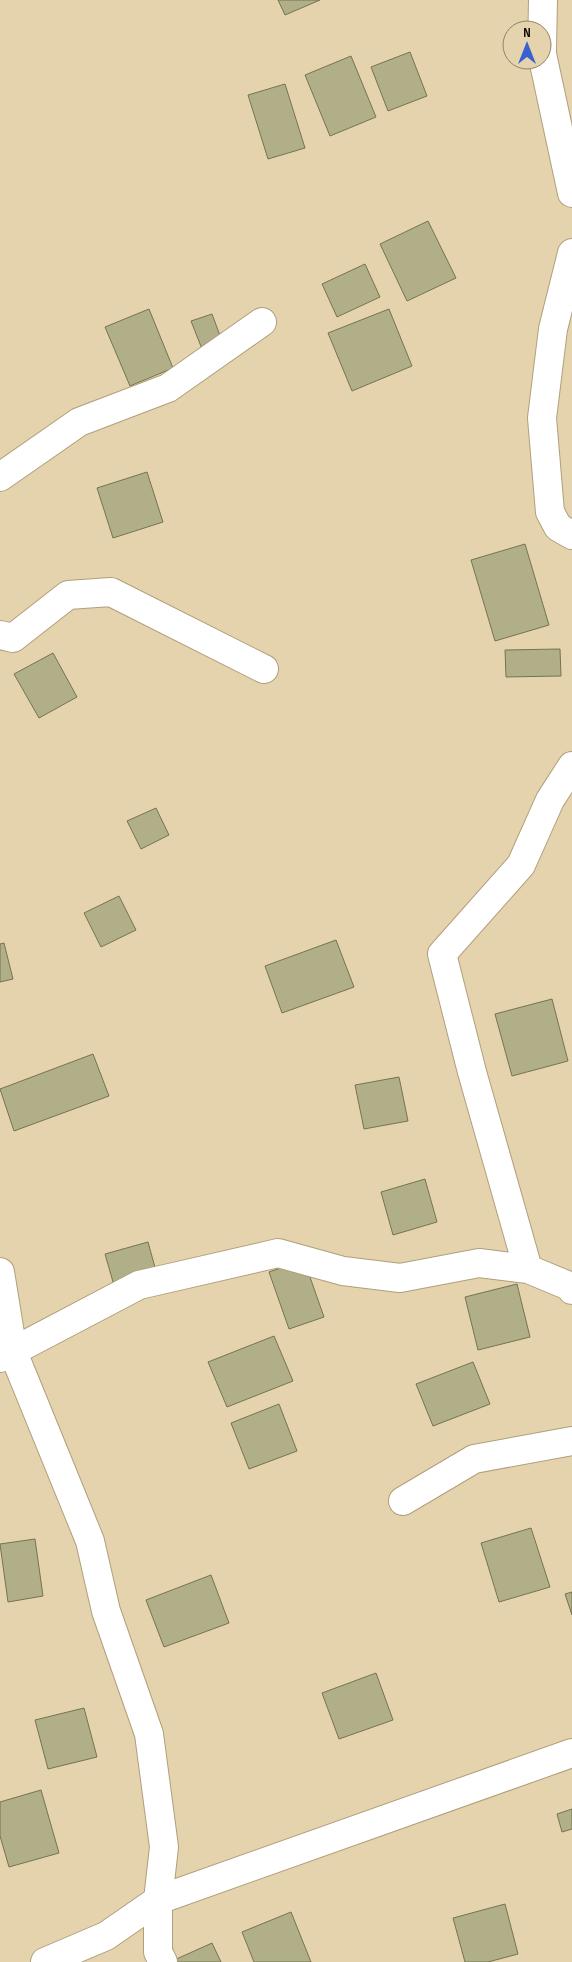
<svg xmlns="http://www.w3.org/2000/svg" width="572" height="1962" font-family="'Sofia Sans Condensed',sans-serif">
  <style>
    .building { fill: #b0af88; stroke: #75744f }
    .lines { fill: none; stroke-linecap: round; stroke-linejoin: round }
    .minor-casing { stroke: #b09f7b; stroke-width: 30 }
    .minor { stroke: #fff; stroke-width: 28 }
  </style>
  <rect width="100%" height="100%" fill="#e5d3ae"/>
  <path class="building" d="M 278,0 L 320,0 L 285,15 Z
    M 410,52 L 427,96 L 388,111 L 371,67 Z
    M 351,56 L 376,117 L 330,136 L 305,75 Z
    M 285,84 L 305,148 L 268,159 L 248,95 Z
    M 428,221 L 456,278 L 407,301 L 380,244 Z
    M 365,264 L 380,297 L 337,317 L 322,284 Z
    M 149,309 L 173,368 L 130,386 L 105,327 Z
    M 389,309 L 412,366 L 352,391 L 328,333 Z
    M 212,314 L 222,341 L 202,349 L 191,321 Z
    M 147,472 L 163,522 L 113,538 L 97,488 Z
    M 525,544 L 549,625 L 495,641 L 471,560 Z
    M 560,649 L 561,676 L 506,677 L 505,650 Z
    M 53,653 L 77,697 L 39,718 L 14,674 Z
    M 156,808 L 169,835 L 141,849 L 127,821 Z
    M 119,896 L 136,930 L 101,947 L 84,913 Z
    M 336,940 L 354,987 L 282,1013 L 265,966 Z
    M 4,943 L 13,979 L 0,982 L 0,944 Z
    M 552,999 L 568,1061 L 512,1076 L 495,1014 Z
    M 93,1054 L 109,1096 L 14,1131 L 0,1089 Z
    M 399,1077 L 408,1121 L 364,1129 L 355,1085 Z
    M 425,1179 L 437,1222 L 393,1235 L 381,1192 Z
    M 148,1242 L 156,1271 L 113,1282 L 105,1254 Z
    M 304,1260 L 324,1317 L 289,1329 L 269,1272 Z
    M 517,1284 L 530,1337 L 478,1350 L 465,1297 Z
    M 274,1336 L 293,1381 L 227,1407 L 208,1362 Z
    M 473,1362 L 490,1404 L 433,1426 L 416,1384 Z
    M 279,1404 L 297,1451 L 249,1469 L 231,1423 Z
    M 531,1528 L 550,1587 L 499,1602 L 481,1543 Z
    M 35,1539 L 43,1596 L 8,1602 L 0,1544 Z
    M 211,1575 L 229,1623 L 164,1647 L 146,1600 Z
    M 572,1592 L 572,1615 L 565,1594 Z
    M 376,1673 L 393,1720 L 339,1739 L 322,1693 Z
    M 84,1708 L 97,1757 L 48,1769 L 35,1720 Z
    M 41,1790 L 59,1853 L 9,1867 L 0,1836 L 0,1802 Z
    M 572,1809 L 572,1829 L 562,1832 L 557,1814 Z
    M 505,1904 L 518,1954 L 488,1962 L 465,1962 L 453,1918 Z
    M 291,1912 L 311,1962 L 254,1962 L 242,1932 Z
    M 212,1943 L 221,1962 L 172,1962 L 172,1961 Z"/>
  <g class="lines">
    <g class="minor-casing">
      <path id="minor" d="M 542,50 L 543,0
        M 542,54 L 572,193
        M 572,253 L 553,329 L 542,418 L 550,512 L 558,527 L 572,535
        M 0,477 L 79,422 L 168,388 L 262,322
        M 0,635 L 13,638 L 68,595 L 111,592 L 264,669
        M 528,1269 L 472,1072 L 442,954 L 521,865 L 550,800 L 572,766
        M 0,1272 L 13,1352 L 90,1541 L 106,1611 L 149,1734 L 164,1847 L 158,1900 L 158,1952 L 163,1962
        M 0,1358 L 139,1285 L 278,1253 L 343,1271 L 400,1278 L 479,1263 L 528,1269 L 569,1286 L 572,1290
        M 403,1501 L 474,1459 L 572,1441
        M 45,1962 L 106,1936 L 158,1900 L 572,1753"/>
    </g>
    <use href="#minor" class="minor"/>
  </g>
  <g transform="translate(527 45)"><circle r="24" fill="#e5d3ae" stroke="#918369"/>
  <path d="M0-4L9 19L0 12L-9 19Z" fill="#3961d2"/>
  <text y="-8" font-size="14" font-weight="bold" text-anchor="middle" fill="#120c02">N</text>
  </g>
</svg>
